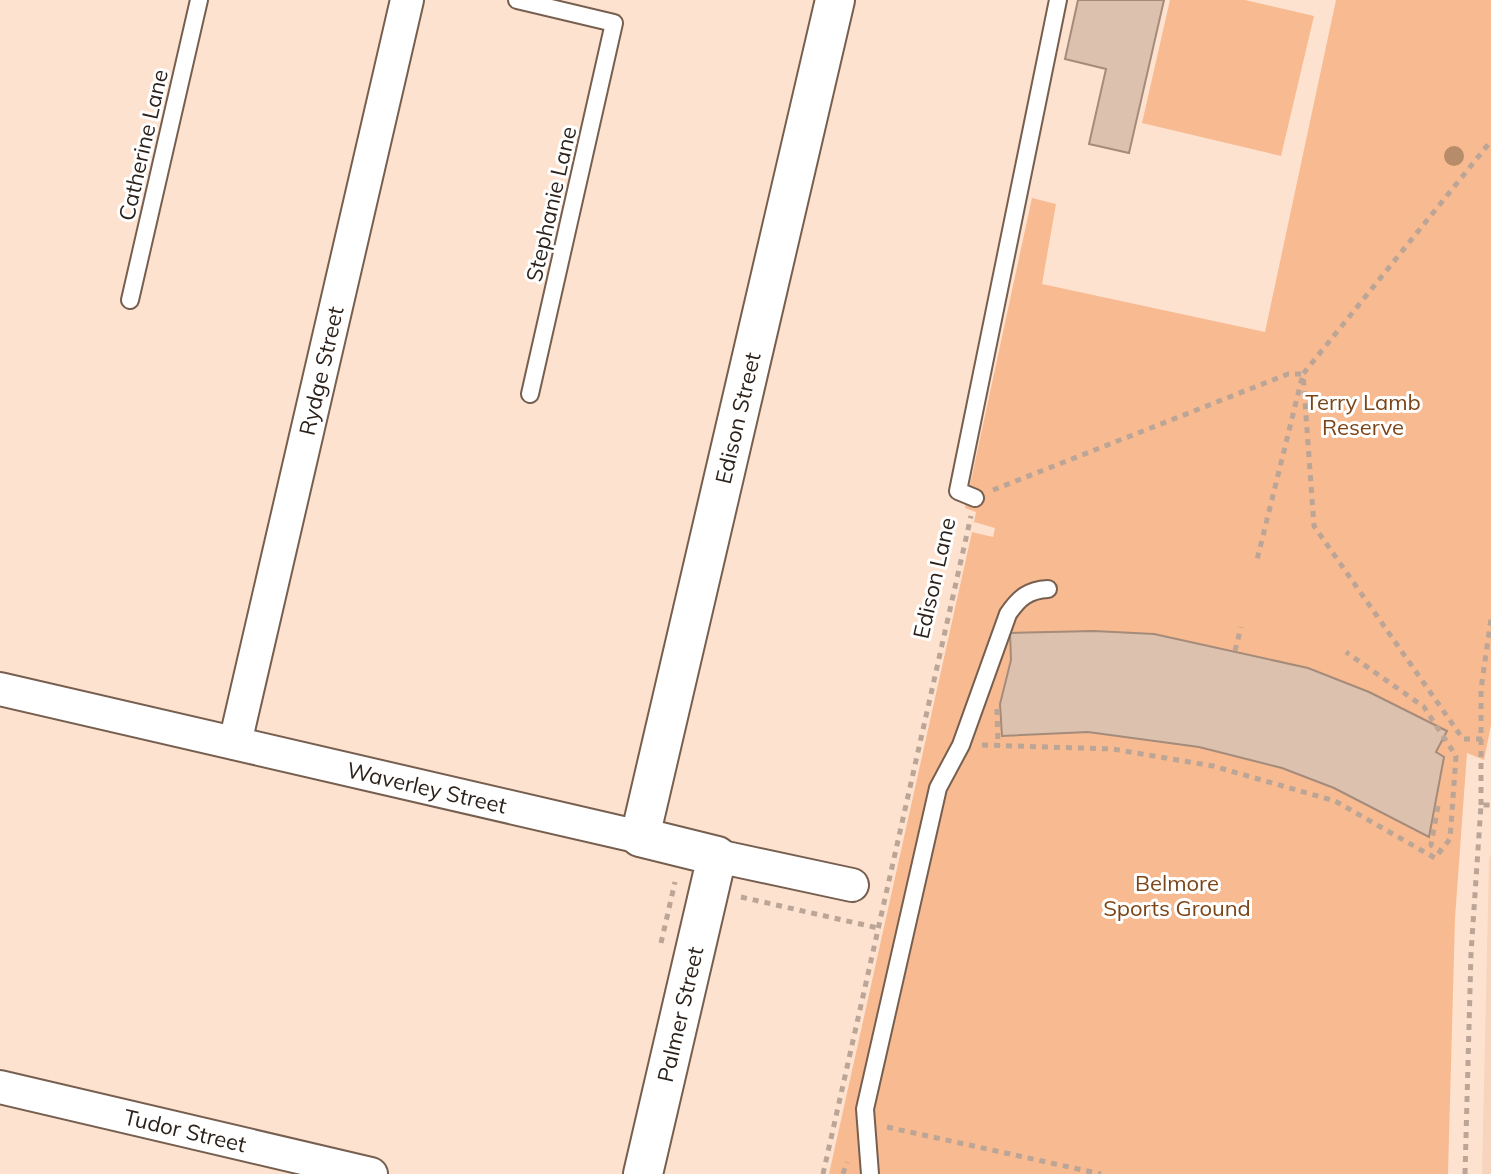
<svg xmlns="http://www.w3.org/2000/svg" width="1491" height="1174" font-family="Mulish,sans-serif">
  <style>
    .built { fill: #f6d4be }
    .green { fill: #f8ba90 }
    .building { fill: #dcc1af; stroke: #a48b7a; stroke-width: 2 }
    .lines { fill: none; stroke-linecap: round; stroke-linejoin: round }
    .service-casing { stroke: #765f4f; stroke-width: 20 }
    .minor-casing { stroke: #765f4f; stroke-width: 36 }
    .tertiary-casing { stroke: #765f4f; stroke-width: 42 }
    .path { stroke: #bba597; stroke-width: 5; stroke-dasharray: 6 6; stroke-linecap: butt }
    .service { stroke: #fff; stroke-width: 16 }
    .minor { stroke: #fff; stroke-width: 32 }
    .tertiary { stroke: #fff; stroke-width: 38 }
    .tree { fill: #b68c6b }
    .labels { text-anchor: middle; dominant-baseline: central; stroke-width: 6; stroke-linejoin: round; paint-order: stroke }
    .street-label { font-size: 22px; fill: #2c221b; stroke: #fff }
    .park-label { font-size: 22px; fill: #7c4518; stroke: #fff }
  </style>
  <rect width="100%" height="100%" fill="#fee2d0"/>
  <path class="built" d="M 1491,853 L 1491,1174 L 1482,1174 L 1489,860 Z"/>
  <path class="green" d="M 1170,0 L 1245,0 L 1314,16 L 1281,156 L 1142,123 Z
    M 1336,0 L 1491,0 L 1491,725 L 1484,760 L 1467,753 L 1455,918 L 1448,1174 L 829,1174 L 972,532 L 993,537 L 995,528 L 974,522 L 976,512 L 965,508 L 1032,198 L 1056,204 L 1042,284 L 1265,332 Z"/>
  <path class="building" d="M 1078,0 L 1164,0 L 1129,153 L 1089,144 L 1106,69 L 1065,59 Z
    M 1094,631 L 1154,634 L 1308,668 L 1369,692 L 1447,731 L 1436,752 L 1444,757 L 1429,837 L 1334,788 L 1282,768 L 1199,747 L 1088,732 L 1002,736 L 1000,704 L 1011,660 L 1010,633 Z"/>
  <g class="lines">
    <g class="service-casing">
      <path id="service" d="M 517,0 L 614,23 L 530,394
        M 130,300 L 199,0
        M 975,498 L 958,491 L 1058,0
        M 870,1174 L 865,1109 L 938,788 L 961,745 L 1008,614 C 1019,598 1028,590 1048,589"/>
    </g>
    <g class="minor-casing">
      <g id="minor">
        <path id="s1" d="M 0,689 L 640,837"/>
        <path id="s2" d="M 235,743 L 407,0"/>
        <path d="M 717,856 L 852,885"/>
        <path id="s3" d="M 0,1087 L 371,1174"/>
      </g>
    </g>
    <g class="tertiary-casing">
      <g id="tertiary">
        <path id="s4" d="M 643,1174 L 717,856 L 640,837 L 835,0"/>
      </g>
    </g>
    <path class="path" d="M 993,490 L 1288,374 L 1303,374 L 1256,564
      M 1235,651 L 1241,627
      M 997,709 L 998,746
      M 1482,739 L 1463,739 L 1314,526 L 1303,374 L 1491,141
      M 982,745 L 1113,749 L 1213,766 L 1335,801 L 1435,858 L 1450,839 L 1456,756 L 1424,707 L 1346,652
      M 1481,805 L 1481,689 L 1491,619
      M 1438,806 L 1431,845 L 1441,851
      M 741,897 L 878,928
      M 661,943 L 675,882
      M 887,1127 L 1101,1174
      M 823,1174 L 971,516
      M 843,1174 L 847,1162
      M 1465,1174 L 1471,953 L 1481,805 L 1491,805"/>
    <use href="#service" class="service"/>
    <use href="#minor" class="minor"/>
    <use href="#tertiary" class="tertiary"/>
  </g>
  <circle class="tree" cx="1454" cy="156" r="10"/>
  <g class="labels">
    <g class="street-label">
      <text transform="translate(143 145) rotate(-77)">Catherine Lane</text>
      <text transform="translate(551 204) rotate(-77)">Stephanie Lane</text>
      <text stroke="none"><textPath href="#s2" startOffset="382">Rydge Street</textPath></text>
      <text stroke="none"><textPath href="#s4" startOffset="836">Edison Street</textPath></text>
      <text transform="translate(934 578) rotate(-77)">Edison Lane</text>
      <text stroke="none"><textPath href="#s1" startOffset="438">Waverley Street</textPath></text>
      <text stroke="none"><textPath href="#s4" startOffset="164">Palmer Street</textPath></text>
      <text stroke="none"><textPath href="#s3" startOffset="190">Tudor Street</textPath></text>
    </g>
    <g class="park-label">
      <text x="1363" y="402">Terry Lamb<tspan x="1363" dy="25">Reserve</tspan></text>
      <text x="1177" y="883">Belmore<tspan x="1177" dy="25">Sports Ground</tspan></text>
    </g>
  </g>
</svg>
